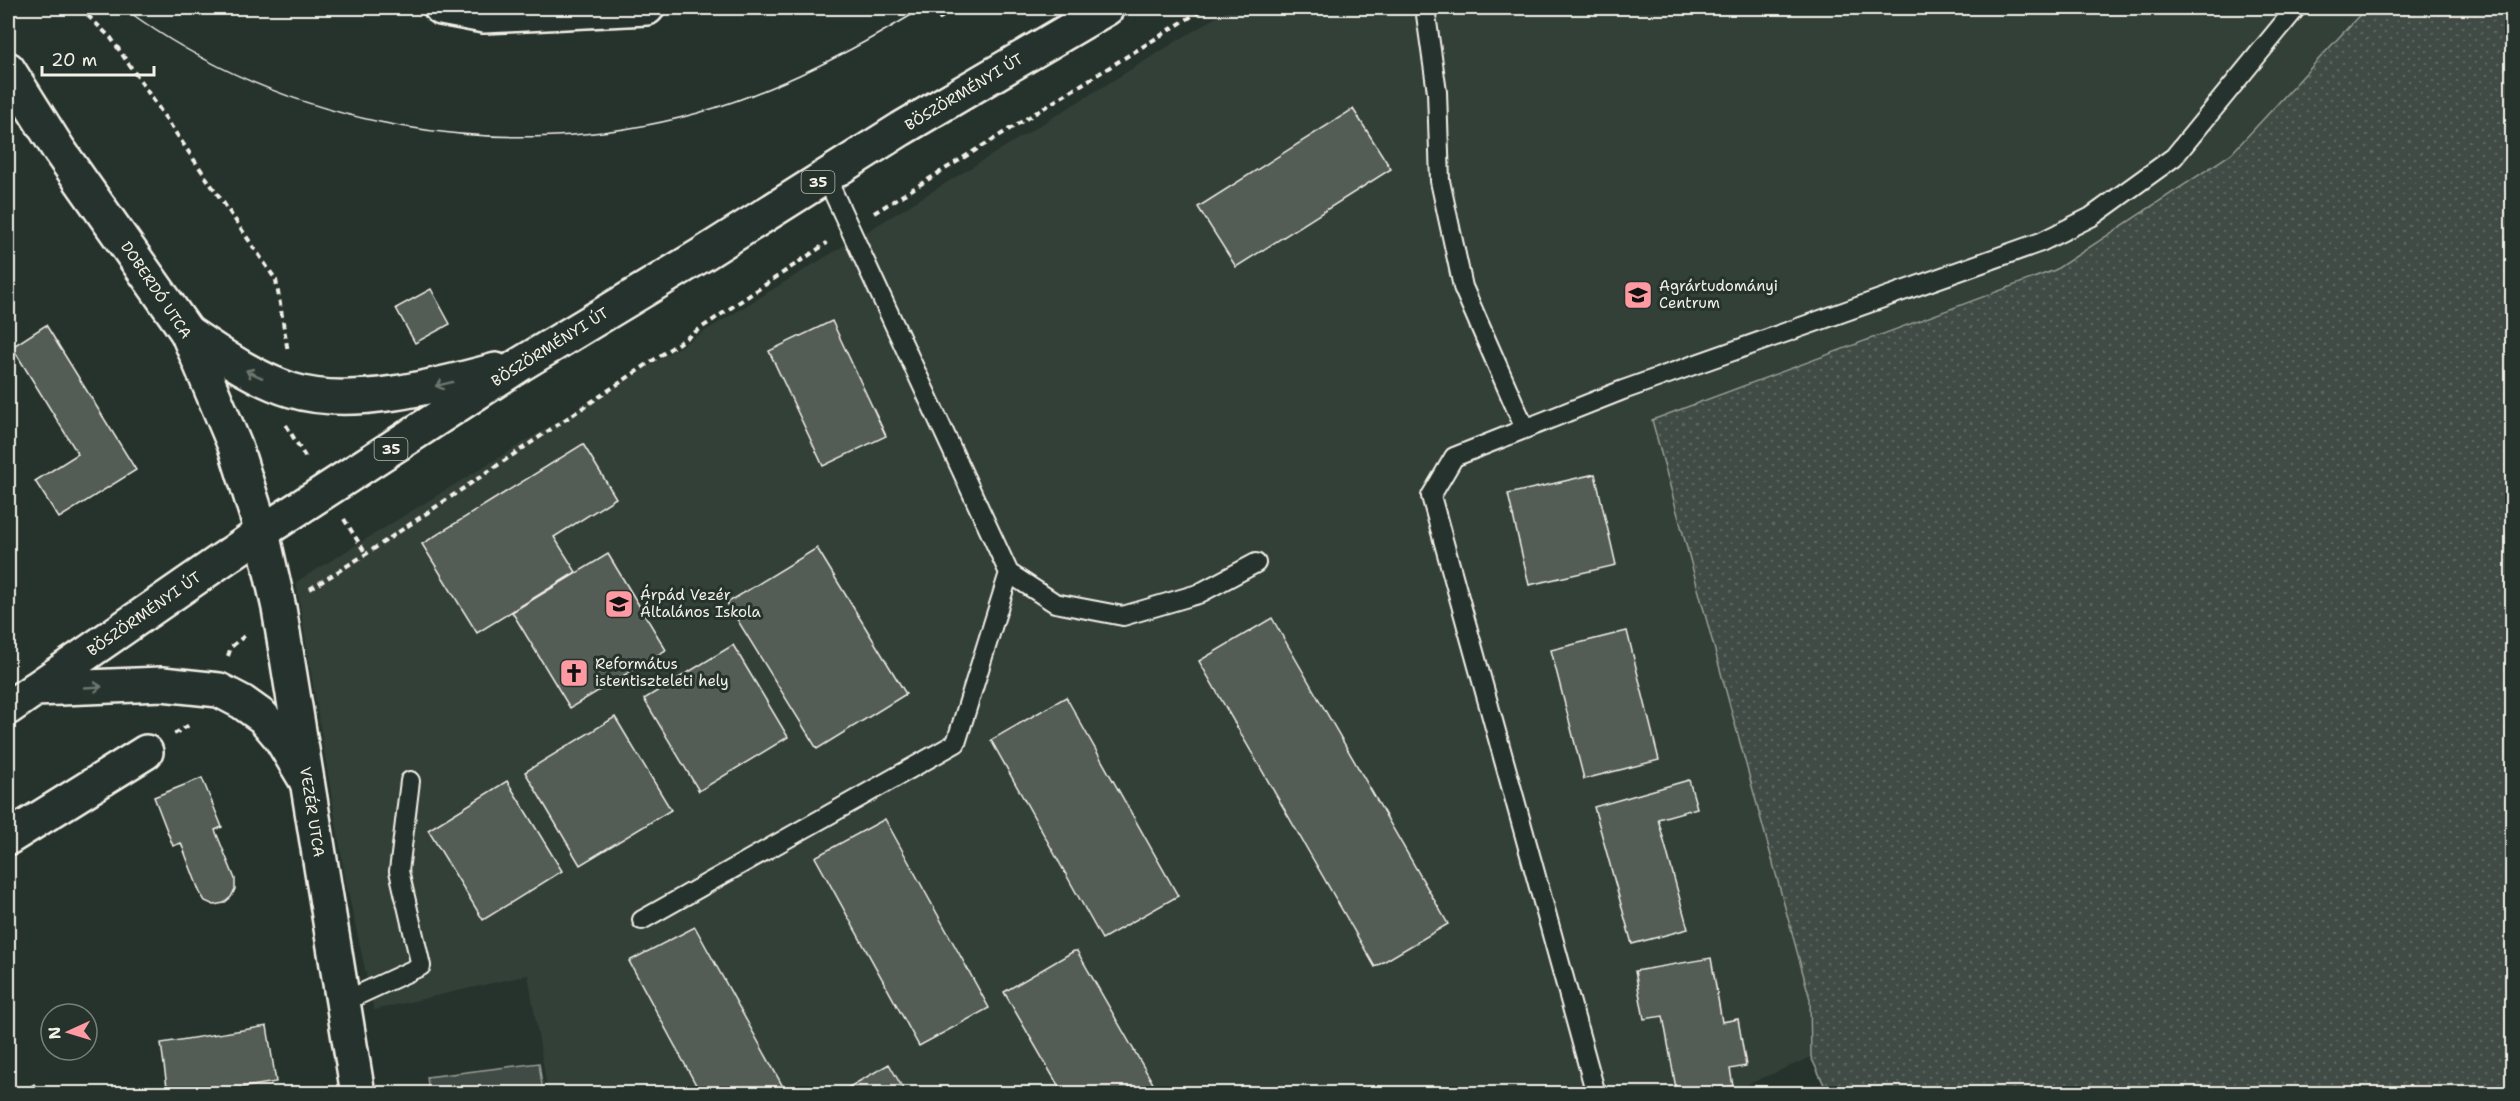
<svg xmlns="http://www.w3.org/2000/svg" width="2520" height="1101" font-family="'Shantell Sans',sans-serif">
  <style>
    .built { fill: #333f39 }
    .grass { fill: url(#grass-dots); stroke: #9a9e96; stroke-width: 1.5 }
    .pitch { fill: #414b45; stroke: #9a9e96; stroke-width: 1.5 }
    .building { fill: #525c55; stroke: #f4f1e8; stroke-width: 1.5 }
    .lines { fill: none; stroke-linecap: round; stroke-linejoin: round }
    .lane-casing { stroke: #f4f1e8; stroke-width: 22 }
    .street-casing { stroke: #f4f1e8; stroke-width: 38 }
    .secondary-casing { stroke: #f4f1e8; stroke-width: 38 }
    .primary-casing { stroke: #f4f1e8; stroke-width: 38 }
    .path { stroke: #f4f1e8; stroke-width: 4; stroke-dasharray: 6 4.5; stroke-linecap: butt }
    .lane { stroke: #26332d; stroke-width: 18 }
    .street { stroke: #26332d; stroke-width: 33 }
    .secondary { stroke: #26332d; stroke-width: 33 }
    .primary { stroke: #26332d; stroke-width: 33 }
    .tram { stroke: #f4f1e8; stroke-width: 1.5 }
    .oneway { stroke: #6e766e }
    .labels { text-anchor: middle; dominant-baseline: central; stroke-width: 6; stroke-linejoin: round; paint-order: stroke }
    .shield { fill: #26332d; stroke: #b6b8b0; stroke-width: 1.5 }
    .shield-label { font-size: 14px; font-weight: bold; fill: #f4f1e8 }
    .street-label { font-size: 15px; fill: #f4f1e8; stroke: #26332d }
    .poi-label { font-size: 15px; fill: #f4f1e8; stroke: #26332d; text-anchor: start }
  </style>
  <defs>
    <pattern id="grass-dots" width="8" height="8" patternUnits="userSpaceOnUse" patternTransform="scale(1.5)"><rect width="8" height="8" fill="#414b45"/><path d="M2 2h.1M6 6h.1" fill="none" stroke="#5d6560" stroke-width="1.8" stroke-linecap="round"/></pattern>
  </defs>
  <rect width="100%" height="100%" fill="#26332d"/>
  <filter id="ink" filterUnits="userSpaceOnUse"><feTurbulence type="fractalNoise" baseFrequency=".0167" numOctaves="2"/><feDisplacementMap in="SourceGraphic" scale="12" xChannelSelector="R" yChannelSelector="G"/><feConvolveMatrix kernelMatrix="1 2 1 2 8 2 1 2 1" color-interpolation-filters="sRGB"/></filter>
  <g filter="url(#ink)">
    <path class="built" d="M 1231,8 L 2512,8 L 2512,1093 L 1828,1093 L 1811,1057 L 1726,1094 L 548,1093 L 528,975 L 374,1010 L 346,883 L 296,582 Z"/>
    <path class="grass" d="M 2366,8 L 2512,8 L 2512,1093 L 1828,1093 L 1811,1057 L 1810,999 L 1652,420 L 2055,270 L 2231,154 Z"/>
    <path class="pitch" d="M 539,1063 L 543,1093 L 429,1093 L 427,1077 Z"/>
    <path class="building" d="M 1353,109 L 1391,169 L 1236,267 L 1198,207 Z
      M 431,289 L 450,324 L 415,343 L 396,308 Z
      M 832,321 L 886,436 L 823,466 L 769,351 Z
      M 46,325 L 136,470 L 59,518 L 35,481 L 78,454 L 12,347 Z
      M 583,444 L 616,498 L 554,537 L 576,572 L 477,633 L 422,544 Z
      M 1595,474 L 1616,565 L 1529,585 L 1508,494 Z
      M 817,548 L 906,694 L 817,749 L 727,603 Z
      M 608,554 L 666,650 L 570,708 L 512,612 Z
      M 1272,618 L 1448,924 L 1375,967 L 1199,661 Z
      M 1627,631 L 1659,760 L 1584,779 L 1551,650 Z
      M 733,645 L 788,737 L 699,791 L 644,699 Z
      M 1066,697 L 1178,896 L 1102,939 L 991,740 Z
      M 615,717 L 671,810 L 580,865 L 525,772 Z
      M 202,778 L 222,827 L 215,830 L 235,879 L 235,889 L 231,897 L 224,903 L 214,905 L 205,901 L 200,893 L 181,843 L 173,846 L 154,797 Z
      M 1689,780 L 1697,808 L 1658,819 L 1688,929 L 1632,944 L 1594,807 Z
      M 507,781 L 562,871 L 483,920 L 428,830 Z
      M 885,819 L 989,1008 L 919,1046 L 815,857 Z
      M 695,927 L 787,1094 L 701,1094 L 629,961 Z
      M 1074,951 L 1077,951 L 1159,1094 L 1063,1094 L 1004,992 Z
      M 1711,958 L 1722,1022 L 1738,1019 L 1746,1066 L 1730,1069 L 1733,1086 L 1692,1094 L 1677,1094 L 1663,1016 L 1644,1019 L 1635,971 Z
      M 267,1026 L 276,1082 L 202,1094 L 168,1094 L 161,1043 Z
      M 889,1064 L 906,1094 L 837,1094 Z
      M 34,1084 L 40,1094 L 19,1094 Z"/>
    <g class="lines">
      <g class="lane-casing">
        <path id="lane" d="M 1425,8 L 1437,92 L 1440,181 L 1463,287 L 1525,429
          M 1009,573 L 1055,603 L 1123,616 L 1198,594 L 1256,563
          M 642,920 L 956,743 L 1009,573 L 826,177
          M 343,1002 L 421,966 L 399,871 L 410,781
          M 1596,1094 L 1431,496 L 1454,457 L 1623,390 L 2041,242 L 2091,217 L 2174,157 L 2296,8"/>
      </g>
      <g class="street-casing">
        <path id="street" d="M 441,8 L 484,16 L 647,8
          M 262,532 L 279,608 L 358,1094
          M 8,838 L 146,752"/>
      </g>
      <g class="secondary-casing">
        <path id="secondary" d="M 8,69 L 59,150 L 187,332 L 235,446 L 262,532"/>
      </g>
      <g class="primary-casing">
        <path id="primary" d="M 187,332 C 220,354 253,378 291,390 C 350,409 437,386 496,370
          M 35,689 L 162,684 L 219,690 L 242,702 L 263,717 L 280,737 L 307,782
          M 8,708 L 262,532 L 521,364 L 700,256 L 901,129 L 1107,8"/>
      </g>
      <path class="path" d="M 80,8 L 111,38 L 276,280 L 288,352
        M 938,19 L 957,8
        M 874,213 L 1205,8
        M 286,425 L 307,460
        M 344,519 L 366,554
        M 310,589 L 366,554 L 827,243
        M 228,656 L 231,647 L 248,633
        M 174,734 L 191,724"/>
      <use href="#lane" class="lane"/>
      <use href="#street" class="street"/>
      <use href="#secondary" class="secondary"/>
      <use href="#primary" class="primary"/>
      <path class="tram" d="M 124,8 C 283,128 507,167 698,113 C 779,90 852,51 923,8"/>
    </g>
    <defs><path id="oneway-shaft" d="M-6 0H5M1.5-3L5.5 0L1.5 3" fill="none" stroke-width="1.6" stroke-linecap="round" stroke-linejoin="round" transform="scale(1.5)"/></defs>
    <g class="oneway">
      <use href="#oneway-shaft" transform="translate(254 374) rotate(-155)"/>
      <use href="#oneway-shaft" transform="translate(444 384) rotate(166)"/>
      <use href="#oneway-shaft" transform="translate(93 687) rotate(-3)"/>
    </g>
  </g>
  <defs>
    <g id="university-square" transform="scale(1.5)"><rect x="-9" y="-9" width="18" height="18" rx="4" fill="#ff9aa2" stroke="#26332d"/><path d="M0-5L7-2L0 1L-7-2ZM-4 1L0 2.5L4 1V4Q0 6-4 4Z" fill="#111"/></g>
    <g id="school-square" transform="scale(1.5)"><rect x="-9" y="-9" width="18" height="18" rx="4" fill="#ff9aa2" stroke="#26332d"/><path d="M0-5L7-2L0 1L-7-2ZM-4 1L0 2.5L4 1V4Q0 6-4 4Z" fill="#111"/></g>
    <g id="church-square" transform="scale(1.5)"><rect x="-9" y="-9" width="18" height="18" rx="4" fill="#ff9aa2" stroke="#26332d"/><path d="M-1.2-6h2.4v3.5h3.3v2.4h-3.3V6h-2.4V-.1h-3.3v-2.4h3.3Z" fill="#111"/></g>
  </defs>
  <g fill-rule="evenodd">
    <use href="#university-square" x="1638" y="295"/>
    <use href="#school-square" x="619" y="604"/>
    <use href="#church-square" x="574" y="673"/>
  </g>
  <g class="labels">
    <g class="shield">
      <rect x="801.5" y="171" width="33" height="22" rx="4.5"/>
      <rect x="374.5" y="438" width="33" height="22" rx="4.5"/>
    </g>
    <g class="shield-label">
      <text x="818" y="182">35</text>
      <text x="391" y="449">35</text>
    </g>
    <g class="street-label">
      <text transform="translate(964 92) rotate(-31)">BÖSZÖRMÉNYI ÚT</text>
      <text transform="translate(156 290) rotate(56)">DOBERDÓ UTCA</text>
      <text transform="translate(550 347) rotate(-32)">BÖSZÖRMÉNYI ÚT</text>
      <text transform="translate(144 614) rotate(-35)">BÖSZÖRMÉNYI ÚT</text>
      <text transform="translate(312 812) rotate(81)">VEZÉR UTCA</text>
    </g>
    <g class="poi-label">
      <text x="1659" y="286">Agrártudományi<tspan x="1659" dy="17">Centrum</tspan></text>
      <text x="640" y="595">Árpád Vezér<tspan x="640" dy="17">Általános Iskola</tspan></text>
      <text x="595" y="664">Református<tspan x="595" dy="17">istentiszteleti hely</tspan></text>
    </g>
  </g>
  <rect width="2520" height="1101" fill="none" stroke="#26332d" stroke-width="30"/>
  <rect x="15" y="15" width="2490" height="1071" fill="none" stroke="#f4f1e8" stroke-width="2" filter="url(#ink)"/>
  <g transform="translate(69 1032) rotate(266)"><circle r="28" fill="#26332d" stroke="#787f78" stroke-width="1.5"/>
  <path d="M0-4.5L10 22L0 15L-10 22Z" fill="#ff9aa2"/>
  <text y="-9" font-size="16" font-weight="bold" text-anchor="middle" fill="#f4f1e8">N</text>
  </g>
  <path d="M42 66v9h112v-9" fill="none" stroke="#f4f1e8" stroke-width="3"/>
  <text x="51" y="66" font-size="18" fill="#f4f1e8" stroke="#26332d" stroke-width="4.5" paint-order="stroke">20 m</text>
</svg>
